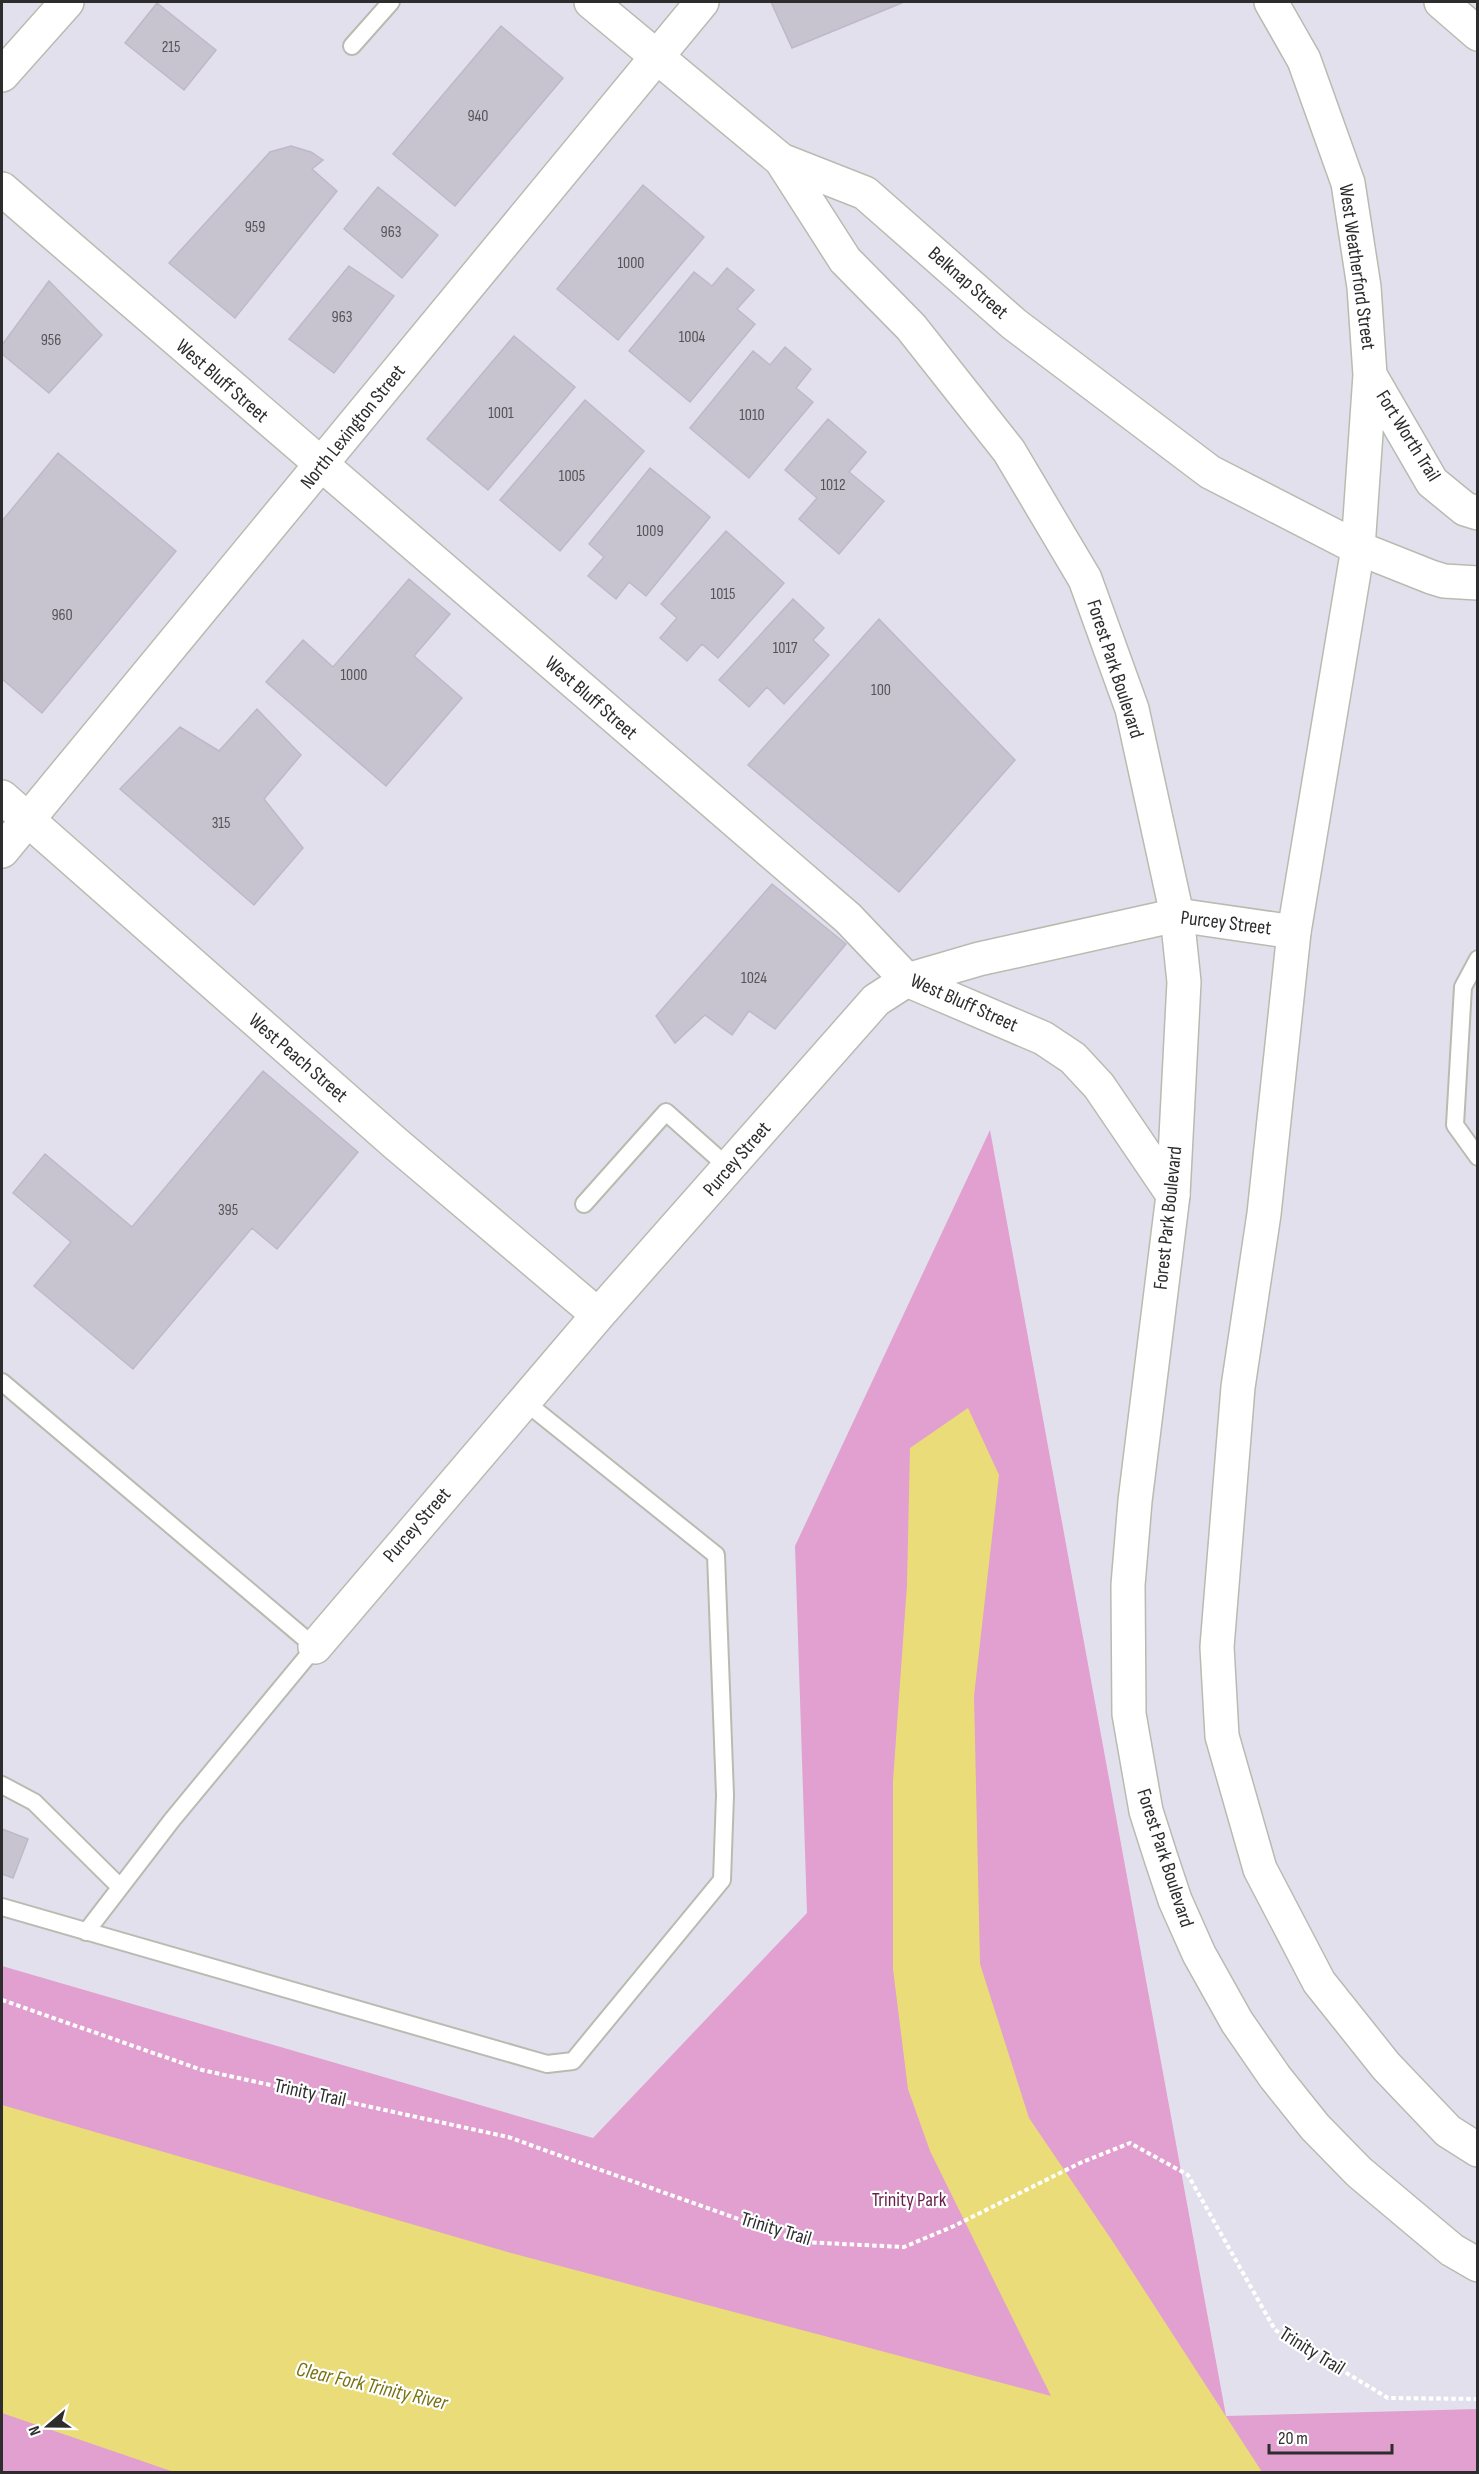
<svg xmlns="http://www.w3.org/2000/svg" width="1479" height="2474" font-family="'Sofia Sans Condensed',sans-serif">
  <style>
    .green { fill: #e1a0cf }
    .water { fill: #eadd79 }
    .building { fill: #c7c4d0; stroke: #beb9c9; stroke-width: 1.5 }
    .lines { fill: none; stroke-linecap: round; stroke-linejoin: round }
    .lane-casing { stroke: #b7bcb0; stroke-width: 20 }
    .street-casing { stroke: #b7bcb0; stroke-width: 36 }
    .secondary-casing { stroke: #b7bcb0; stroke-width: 36 }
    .path { stroke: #fff; stroke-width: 4; stroke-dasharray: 4.5 3; stroke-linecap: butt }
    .lane { stroke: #fff; stroke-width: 16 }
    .street { stroke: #fff; stroke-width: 33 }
    .secondary { stroke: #fff; stroke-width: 33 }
    .labels { text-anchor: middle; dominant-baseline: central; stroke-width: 4.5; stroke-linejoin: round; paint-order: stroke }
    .number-label { font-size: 16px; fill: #545356 }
    .street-label { font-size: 20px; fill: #2d2d2d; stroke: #fff }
    .park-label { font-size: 20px; fill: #681f4a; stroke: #fff }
    .water-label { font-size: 21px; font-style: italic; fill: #777313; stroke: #fff }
  </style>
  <rect width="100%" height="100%" fill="#e3e0ed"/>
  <path class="green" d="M 990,1130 L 1226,2416 L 1477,2409 L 1477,2472 L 2,2472 L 2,1966 L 593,2138 L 807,1913 L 795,1546 Z"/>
  <path class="water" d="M 968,1408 L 999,1475 L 974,1696 L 980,1964 L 1029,2118 L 1113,2242 L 1262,2472 L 174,2472 L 2,2413 L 2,2105 L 511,2253 L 1051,2396 L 930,2151 L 908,2089 L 893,1969 L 893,1781 L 907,1585 L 910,1448 Z"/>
  <path class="building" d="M 771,2 L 904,2 L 792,48 Z
    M 157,3 L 216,50 L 184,90 L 125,43 Z
    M 501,26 L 563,78 L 455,206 L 393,154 Z
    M 291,146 L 311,152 L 323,160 L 312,169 L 337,191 L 235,318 L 169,263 L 270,152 Z
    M 643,185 L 704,237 L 618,340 L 557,289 Z
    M 378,187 L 438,235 L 402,278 L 344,229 Z
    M 349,266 L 394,296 L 334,373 L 289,339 Z
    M 727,268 L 754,290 L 737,309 L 755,324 L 690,402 L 629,351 L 694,272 L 712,286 Z
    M 49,281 L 102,335 L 49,393 L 2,354 L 2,345 Z
    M 514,336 L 575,387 L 488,490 L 427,439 Z
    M 785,347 L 811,369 L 796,388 L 813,402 L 749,478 L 690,428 L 753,351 L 770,365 Z
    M 585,400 L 644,451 L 560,551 L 500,500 Z
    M 828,419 L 866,452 L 849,472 L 884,501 L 839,554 L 799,519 L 817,498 L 785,470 Z
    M 58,453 L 176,551 L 42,713 L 2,679 L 2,521 Z
    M 650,468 L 710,517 L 646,596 L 629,582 L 616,599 L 588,576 L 604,557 L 589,544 Z
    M 726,531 L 784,583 L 718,658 L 702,644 L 687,661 L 660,638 L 677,618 L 661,604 Z
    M 409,579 L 450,614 L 414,656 L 462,698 L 386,786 L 266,682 L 303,640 L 333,667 Z
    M 793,599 L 824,628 L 813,640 L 829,655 L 784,704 L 767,687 L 749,707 L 719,680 Z
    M 879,619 L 1015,760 L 899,892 L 748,765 Z
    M 257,709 L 301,755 L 264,799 L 303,848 L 254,905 L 120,789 L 180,727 L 219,751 Z
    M 772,884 L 846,944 L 775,1029 L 749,1011 L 732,1035 L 705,1015 L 675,1043 L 656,1016 Z
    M 263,1071 L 358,1152 L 277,1249 L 252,1228 L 133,1369 L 34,1286 L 71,1242 L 13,1193 L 45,1154 L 132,1227 Z
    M 2,1829 L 28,1839 L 13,1878 L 2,1874 Z"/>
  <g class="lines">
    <g class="lane-casing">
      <path id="lane" d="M 352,46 L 391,2
        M 1478,959 L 1463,987 L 1455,1125 L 1478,1157
        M 584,1204 L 666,1112 L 729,1168
        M 2,1382 L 315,1647 L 172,1820 L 86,1932
        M 2,1785 L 34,1802 L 120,1887
        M 2,1907 L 547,2064 L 573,2061 L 722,1880 L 725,1795 L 716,1555 L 524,1401"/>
    </g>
    <g class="street-casing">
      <path id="street" d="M 2,75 L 67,2
        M 2,189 L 848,918 L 907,980 L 1043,1038 L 1073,1058 L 1099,1086 L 1173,1195
        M 2,797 L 395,1143 L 598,1315
        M 2,851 L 702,2
        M 315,1647 L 598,1315 L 876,1000 L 907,980 L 979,959 L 1177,915 L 1294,932"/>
    </g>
    <g class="secondary-casing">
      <path id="secondary" d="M 591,2 L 781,160 L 865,193 L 1014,324 L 1210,472 L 1358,548 L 1431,577 L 1444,581 L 1478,583
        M 1271,2 L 1304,60 L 1348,183 L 1364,287 L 1370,375 L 1358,548 L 1294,932 L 1264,1214 L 1238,1387 L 1217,1647 L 1222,1736 L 1260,1869 L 1319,1982 L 1386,2066 L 1448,2131 L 1478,2150
        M 1441,2 L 1478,34
        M 781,160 L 845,260 L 911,327 L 1009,451 L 1085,579 L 1132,709 L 1177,915 L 1184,982 L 1173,1195 L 1135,1501 L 1128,1585 L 1129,1714 L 1146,1811 L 1161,1858 L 1175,1900 L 1199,1954 L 1237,2022 L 1275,2077 L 1315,2127 L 1359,2172 L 1452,2250 L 1478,2265
        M 1370,375 L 1432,482 L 1465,509 L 1478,513"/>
    </g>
    <path class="path" d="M 2,2000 L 202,2070 L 508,2137 L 803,2242 L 904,2247 L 954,2226 L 1080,2163 L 1130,2143 L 1188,2175 L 1275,2330 L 1388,2398 L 1478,2399"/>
    <use href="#lane" class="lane"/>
    <use href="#street" class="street"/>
    <use href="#secondary" class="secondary"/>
  </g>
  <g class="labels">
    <g class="number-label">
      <text x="171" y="47">215</text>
      <text x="478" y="116">940</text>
      <text x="255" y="227">959</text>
      <text x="391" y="232">963</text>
      <text x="631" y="263">1000</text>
      <text x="342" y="317">963</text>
      <text x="692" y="337">1004</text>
      <text x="51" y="340">956</text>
      <text x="501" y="413">1001</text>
      <text x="752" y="415">1010</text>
      <text x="572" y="476">1005</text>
      <text x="833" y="485">1012</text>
      <text x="650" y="531">1009</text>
      <text x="723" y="594">1015</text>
      <text x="62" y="615">960</text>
      <text x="785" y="648">1017</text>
      <text x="354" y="675">1000</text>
      <text x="881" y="690">100</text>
      <text x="221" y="823">315</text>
      <text x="754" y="978">1024</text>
      <text x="228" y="1210">395</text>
    </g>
    <g class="street-label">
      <text transform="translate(1357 267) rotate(82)">West Weatherford Street</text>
      <text transform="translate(968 283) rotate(41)">Belknap Street</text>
      <text transform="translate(222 381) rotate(41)">West Bluff Street</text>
      <text transform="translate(353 427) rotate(-51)">North Lexington Street</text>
      <text transform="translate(1408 436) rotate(58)">Fort Worth Trail</text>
      <text transform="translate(1115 669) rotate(72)">Forest Park Boulevard</text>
      <text transform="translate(591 698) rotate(41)">West Bluff Street</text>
      <text transform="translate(1226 923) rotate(7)">Purcey Street</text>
      <text transform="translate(964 1003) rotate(24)">West Bluff Street</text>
      <text transform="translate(298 1058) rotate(41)">West Peach Street</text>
      <text transform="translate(737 1159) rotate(-49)">Purcey Street</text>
      <text transform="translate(1168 1218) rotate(-84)">Forest Park Boulevard</text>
      <text transform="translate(417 1525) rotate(-49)">Purcey Street</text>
      <text transform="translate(1165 1858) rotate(72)">Forest Park Boulevard</text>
      <text transform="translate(310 2093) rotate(12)">Trinity Trail</text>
      <text transform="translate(776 2229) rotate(17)">Trinity Trail</text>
      <text transform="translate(1312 2351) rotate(32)">Trinity Trail</text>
    </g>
    <g class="park-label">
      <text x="909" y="2200">Trinity Park</text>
    </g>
    <g class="water-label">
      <text transform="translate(372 2386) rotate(13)">Clear Fork Trinity River</text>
    </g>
  </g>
  <rect width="1479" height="2474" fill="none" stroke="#2d2d2d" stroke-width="6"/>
  <g transform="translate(48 2426) rotate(250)" stroke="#ffffff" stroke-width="4.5" paint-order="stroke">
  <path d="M0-4.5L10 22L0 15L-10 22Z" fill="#2d2d2d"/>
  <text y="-9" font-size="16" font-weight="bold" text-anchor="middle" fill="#2d2d2d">N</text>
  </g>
  <path d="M1269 2444v9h123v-9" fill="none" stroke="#2d2d2d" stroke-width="3"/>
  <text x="1278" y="2444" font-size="18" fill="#2d2d2d" stroke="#ffffff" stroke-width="4.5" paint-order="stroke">20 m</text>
</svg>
